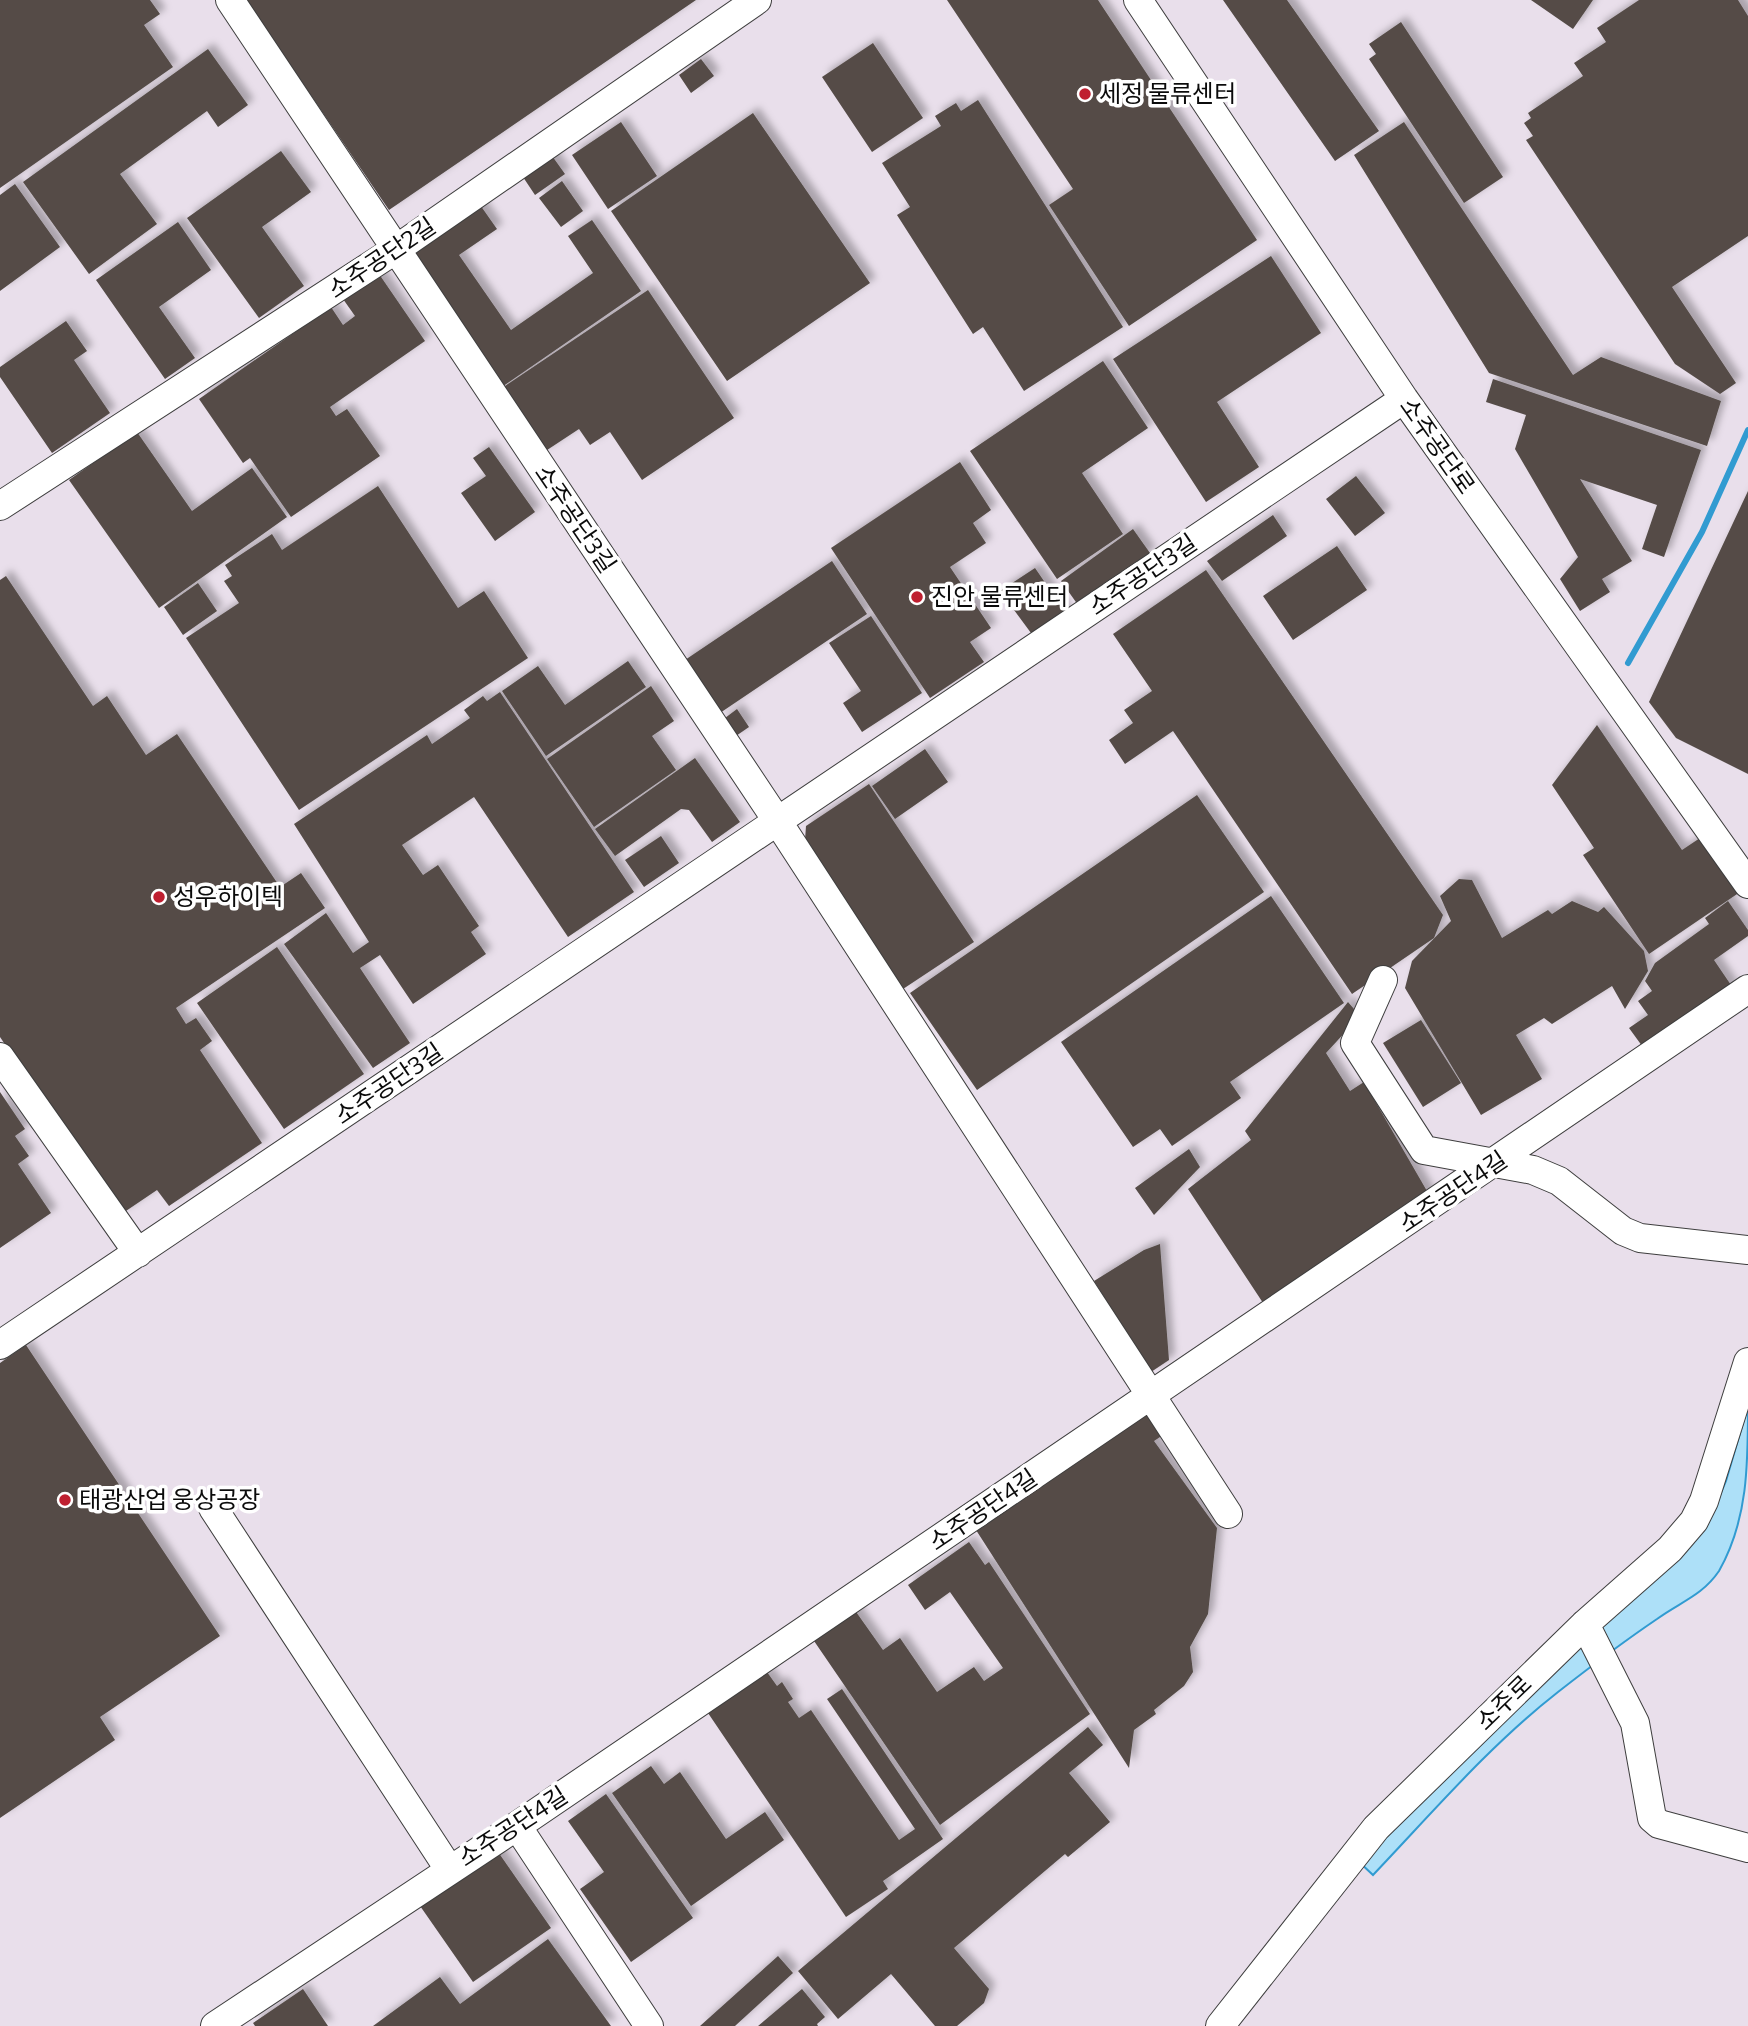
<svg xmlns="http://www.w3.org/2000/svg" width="1748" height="2026" font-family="Bitter,'Noto Sans KR',serif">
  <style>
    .industrial { fill: #e9dfeb }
    .water { fill: #ade0f8; stroke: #319bd1; stroke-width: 2 }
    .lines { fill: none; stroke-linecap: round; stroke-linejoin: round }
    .stream { stroke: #319bd1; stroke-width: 6 }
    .building { fill: #544c47; filter: url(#shadow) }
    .minor-casing { stroke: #3e3e3e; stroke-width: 30 }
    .minor { stroke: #fff; stroke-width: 28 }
    .poi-dot { fill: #bf1f30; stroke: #fff; stroke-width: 2.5 }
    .labels { text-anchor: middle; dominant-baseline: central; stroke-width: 7; stroke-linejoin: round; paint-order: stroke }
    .poi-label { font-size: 24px; fill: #0b0b0b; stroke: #fff; text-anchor: start }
    .street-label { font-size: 24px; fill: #0b0b0b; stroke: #fff }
  </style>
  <defs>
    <filter id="shadow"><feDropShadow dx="6" dy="-6" stdDeviation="3.5" flood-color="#0004"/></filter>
  </defs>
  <rect width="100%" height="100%" fill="#fffaea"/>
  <path class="industrial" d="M 0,0 L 1748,0 L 1748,2026 L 0,2026 Z"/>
  <path class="water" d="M 1748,1406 C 1748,1464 1748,1520 1719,1571 C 1702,1596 1680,1602 1657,1619 C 1623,1642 1590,1667 1558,1692 C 1489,1746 1433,1812 1373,1875 L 1357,1860 L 1712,1514 L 1726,1481 Z"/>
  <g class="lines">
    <path class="stream" d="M 1628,663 L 1702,532 L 1748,430"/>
  </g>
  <path class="building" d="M 0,0 L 150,0 L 160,14 L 144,25 L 173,67 L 0,188 Z
    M 246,0 L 696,0 L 389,210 Z
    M 947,0 L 1098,0 L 1257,240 L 1129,326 L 1049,205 L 1073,189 Z
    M 1223,0 L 1287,0 L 1379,131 L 1335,161 Z
    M 1531,0 L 1593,0 L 1573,29 Z
    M 1639,0 L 1738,0 L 1748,16 L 1748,236 L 1672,287 L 1736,383 L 1720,394 L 1675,364 L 1526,140 L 1533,136 L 1524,123 L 1531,118 L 1528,113 L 1583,76 L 1574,63 L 1606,42 L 1597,28 Z
    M 1401,22 L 1503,177 L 1464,203 L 1369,59 L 1376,54 L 1369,44 Z
    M 873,43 L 923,118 L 872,152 L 822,77 Z
    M 208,49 L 248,105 L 218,127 L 207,111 L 120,174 L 157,224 L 89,274 L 23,182 Z
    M 701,59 L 714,76 L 691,93 L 679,75 Z
    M 978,100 L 1123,327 L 1024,391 L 983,327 L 973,334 L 897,215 L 910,207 L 882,163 L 941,126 L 935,116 L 956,103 L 961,111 Z
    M 753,113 L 870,283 L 727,381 L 611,211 Z
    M 621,122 L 657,176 L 608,209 L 572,155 Z
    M 1404,122 L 1573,375 L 1601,357 L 1721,401 L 1707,446 L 1489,373 L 1354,155 Z
    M 281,151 L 311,192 L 262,227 L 304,286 L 259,318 L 187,218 Z
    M 550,153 L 565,174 L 535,195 L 521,174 Z
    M 562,181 L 583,211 L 561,227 L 539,198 Z
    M 15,184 L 60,247 L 0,291 L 0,195 Z
    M 478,202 L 497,229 L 459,255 L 511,330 L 593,273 L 568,236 L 592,220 L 641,291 L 499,389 L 409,258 Z
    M 178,222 L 211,270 L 159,307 L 195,358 L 165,379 L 96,280 Z
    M 1271,256 L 1321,333 L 1217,402 L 1259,467 L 1206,502 L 1113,359 Z
    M 379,274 L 425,341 L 330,407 L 336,416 L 347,409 L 380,456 L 291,517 L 250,458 L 243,463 L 199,399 L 331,307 L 343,325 L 355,316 L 343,299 Z
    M 648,290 L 734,418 L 642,480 L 610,432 L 590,445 L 579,429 L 541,454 L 499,390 Z
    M 66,321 L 87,351 L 74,360 L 110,413 L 52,453 L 0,377 L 0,367 Z
    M 1103,361 L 1148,428 L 1082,473 L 1123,534 L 1057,579 L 970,451 Z
    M 1493,379 L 1701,450 L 1664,557 L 1642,549 L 1657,505 L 1580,479 L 1632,561 L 1602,579 L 1610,592 L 1580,611 L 1560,579 L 1578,557 L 1515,449 L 1526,415 L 1486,402 Z
    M 137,432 L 192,511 L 252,468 L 287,517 L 159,608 L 69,480 Z
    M 489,447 L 535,512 L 495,541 L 461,493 L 486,476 L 473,458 Z
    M 960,462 L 991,510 L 973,523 L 986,543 L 950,567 L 991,628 L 970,642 L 984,662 L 930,698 L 831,548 Z
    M 1356,476 L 1385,513 L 1355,536 L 1326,499 Z
    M 378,486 L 458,608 L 484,591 L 528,658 L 299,810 L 186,638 L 239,603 L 224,581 L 232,576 L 225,565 L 272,534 L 282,550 Z
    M 1748,491 L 1748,774 L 1676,738 L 1649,702 Z
    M 1273,515 L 1287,536 L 1222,581 L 1207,561 Z
    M 1133,529 L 1150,553 L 1078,605 L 1061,581 Z
    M 1337,546 L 1367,590 L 1293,640 L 1263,596 Z
    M 832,561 L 867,614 L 717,715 L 682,662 Z
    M 1035,568 L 1066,613 L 1037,633 L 1031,633 L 1000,591 Z
    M 1206,570 L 1443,915 L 1434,938 L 1352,994 L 1173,731 L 1125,764 L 1109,740 L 1133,723 L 1124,710 L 1152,691 L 1113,634 Z
    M 6,576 L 93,706 L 107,696 L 146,755 L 177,734 L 280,887 L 301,873 L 325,908 L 176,1008 L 186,1024 L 196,1018 L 212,1041 L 200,1050 L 262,1143 L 169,1206 L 157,1190 L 120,1215 L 0,1037 L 0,580 Z
    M 198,583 L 217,611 L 183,635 L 164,607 Z
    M 871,616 L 922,693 L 862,732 L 843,703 L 861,691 L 829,643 Z
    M 628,661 L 646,687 L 546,756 L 502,691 L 538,666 L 565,705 Z
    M 651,686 L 674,721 L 652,736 L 676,770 L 594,827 L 547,759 Z
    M 500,692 L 634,892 L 568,937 L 474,797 L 402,845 L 423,875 L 438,865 L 479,926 L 471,932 L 486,954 L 413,1004 L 380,955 L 360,968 L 410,1043 L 373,1068 L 284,944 L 326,913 L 353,953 L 369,942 L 294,824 L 427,735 L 432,744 L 470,718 L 464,710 L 483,696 L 487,701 Z
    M 737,709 L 749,727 L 733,738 L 721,721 Z
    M 1597,725 L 1682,850 L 1706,834 L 1743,890 L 1649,954 L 1583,855 L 1594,848 L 1552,785 Z
    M 925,749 L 948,782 L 895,819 L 872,786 Z
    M 695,758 L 740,822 L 712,842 L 689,810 L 681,809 L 615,856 L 595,829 Z
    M 869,784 L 974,942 L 903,989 L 805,840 L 806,826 Z
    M 1197,795 L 1264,892 L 977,1090 L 910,993 Z
    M 661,836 L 679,863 L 644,887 L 625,860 Z
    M 1459,879 L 1472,880 L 1502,938 L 1548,910 L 1552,914 L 1572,901 L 1598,912 L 1604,907 L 1644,951 L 1648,971 L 1625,1009 L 1612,986 L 1552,1024 L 1544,1018 L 1516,1035 L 1542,1079 L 1481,1115 L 1405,988 L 1412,961 L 1451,921 L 1440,896 Z
    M 1271,896 L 1344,1003 L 1230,1082 L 1241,1098 L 1172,1146 L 1160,1129 L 1133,1147 L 1061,1042 Z
    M 1728,901 L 1748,930 L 1748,936 L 1714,960 L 1733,988 L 1645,1050 L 1629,1028 L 1648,1015 L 1638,1001 L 1652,991 L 1645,981 L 1655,963 L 1709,924 L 1705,918 Z
    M 277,947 L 364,1074 L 284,1129 L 197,1003 Z
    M 1348,1002 L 1360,1016 L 1326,1053 L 1350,1091 L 1364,1082 L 1431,1198 L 1267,1309 L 1188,1189 L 1251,1140 L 1245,1131 Z
    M 1421,1020 L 1461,1083 L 1423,1107 L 1383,1043 Z
    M 0,1092 L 25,1129 L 15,1136 L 29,1156 L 18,1164 L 51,1213 L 0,1248 Z
    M 1189,1149 L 1200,1167 L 1154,1215 L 1135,1188 Z
    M 1160,1244 L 1169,1360 L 1151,1372 L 1094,1281 L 1144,1250 Z
    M 26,1345 L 220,1636 L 100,1717 L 115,1740 L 0,1818 L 0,1363 Z
    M 1147,1414 L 1163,1435 L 1154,1441 L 1217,1528 L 1208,1614 L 1190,1647 L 1193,1672 L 1184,1686 L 1154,1710 L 1156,1714 L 1134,1730 L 1129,1768 L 976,1530 Z
    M 969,1542 L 985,1565 L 989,1562 L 1090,1714 L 940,1825 L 812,1638 L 854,1609 L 883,1650 L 900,1638 L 937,1692 L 974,1667 L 984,1681 L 1003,1668 L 950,1592 L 925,1610 L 908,1585 Z
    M 767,1672 L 777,1686 L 782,1682 L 793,1699 L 788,1702 L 799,1718 L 811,1710 L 899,1840 L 915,1829 L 827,1699 L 842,1689 L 943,1839 L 883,1881 L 888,1889 L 846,1917 L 708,1713 Z
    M 1088,1727 L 1103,1745 L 1069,1773 L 1110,1822 L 1068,1857 L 1065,1854 L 954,1948 L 989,1989 L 984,2003 L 957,2026 L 935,2026 L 891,1974 L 838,2019 L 798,1971 Z
    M 651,1766 L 664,1784 L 680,1772 L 726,1839 L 765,1812 L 784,1840 L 691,1906 L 612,1793 Z
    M 606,1794 L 693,1918 L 631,1962 L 580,1889 L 604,1872 L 568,1821 Z
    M 496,1849 L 551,1928 L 473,1982 L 418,1903 Z
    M 548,1939 L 611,2026 L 373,2026 L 440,1977 L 460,2004 Z
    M 778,1956 L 793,1973 L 735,2026 L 700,2026 Z
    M 303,1989 L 328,2026 L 255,2026 L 253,2023 Z
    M 802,1989 L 825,2017 L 817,2024 L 818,2026 L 758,2026 Z"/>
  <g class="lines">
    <g class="minor-casing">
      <path id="minor" d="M 230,0 L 778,822 L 1228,1514
        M 1138,0 L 1404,399 L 1748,884
        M 0,506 L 395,250 L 757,0
        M 1383,980 L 1355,1043 L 1424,1150 L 1533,1170 L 1559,1181 L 1623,1231 L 1640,1238 L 1748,1250
        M 0,1057 L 138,1253
        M 0,1345 L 1404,399
        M 213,1508 L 449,1869
        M 1585,1624 L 1635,1723 L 1652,1818 L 1659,1824 L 1748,1848
        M 517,1826 L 649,2026
        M 215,2026 L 517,1826 L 1748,989
        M 1220,2026 L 1376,1828 L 1585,1624 L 1670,1549 L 1694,1521 L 1704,1501 L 1748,1362"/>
    </g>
    <use href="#minor" class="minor"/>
  </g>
  <g class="poi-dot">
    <circle cx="1085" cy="94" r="7"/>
    <circle cx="917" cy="597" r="7"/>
    <circle cx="159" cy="897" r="7"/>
    <circle cx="65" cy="1500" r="7"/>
  </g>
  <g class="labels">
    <g class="poi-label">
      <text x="1099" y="94">세정 물류센터</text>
      <text x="931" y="597">진안 물류센터</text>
      <text x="173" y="897">성우하이텍</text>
      <text x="79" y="1500">태광산업 웅상공장</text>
    </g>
    <g class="street-label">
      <text transform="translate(382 258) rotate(-34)">소주공단2길</text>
      <text transform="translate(1437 446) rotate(55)">소주공단로</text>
      <text transform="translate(575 519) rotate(56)">소주공단3길</text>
      <text transform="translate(1143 575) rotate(-34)">소주공단3길</text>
      <text transform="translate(389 1084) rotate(-34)">소주공단3길</text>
      <text transform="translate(1453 1192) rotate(-34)">소주공단4길</text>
      <text transform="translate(983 1510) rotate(-34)">소주공단4길</text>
      <text transform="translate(1504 1703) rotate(-44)">소주로</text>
      <text transform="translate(513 1827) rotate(-33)">소주공단4길</text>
    </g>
  </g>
</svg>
